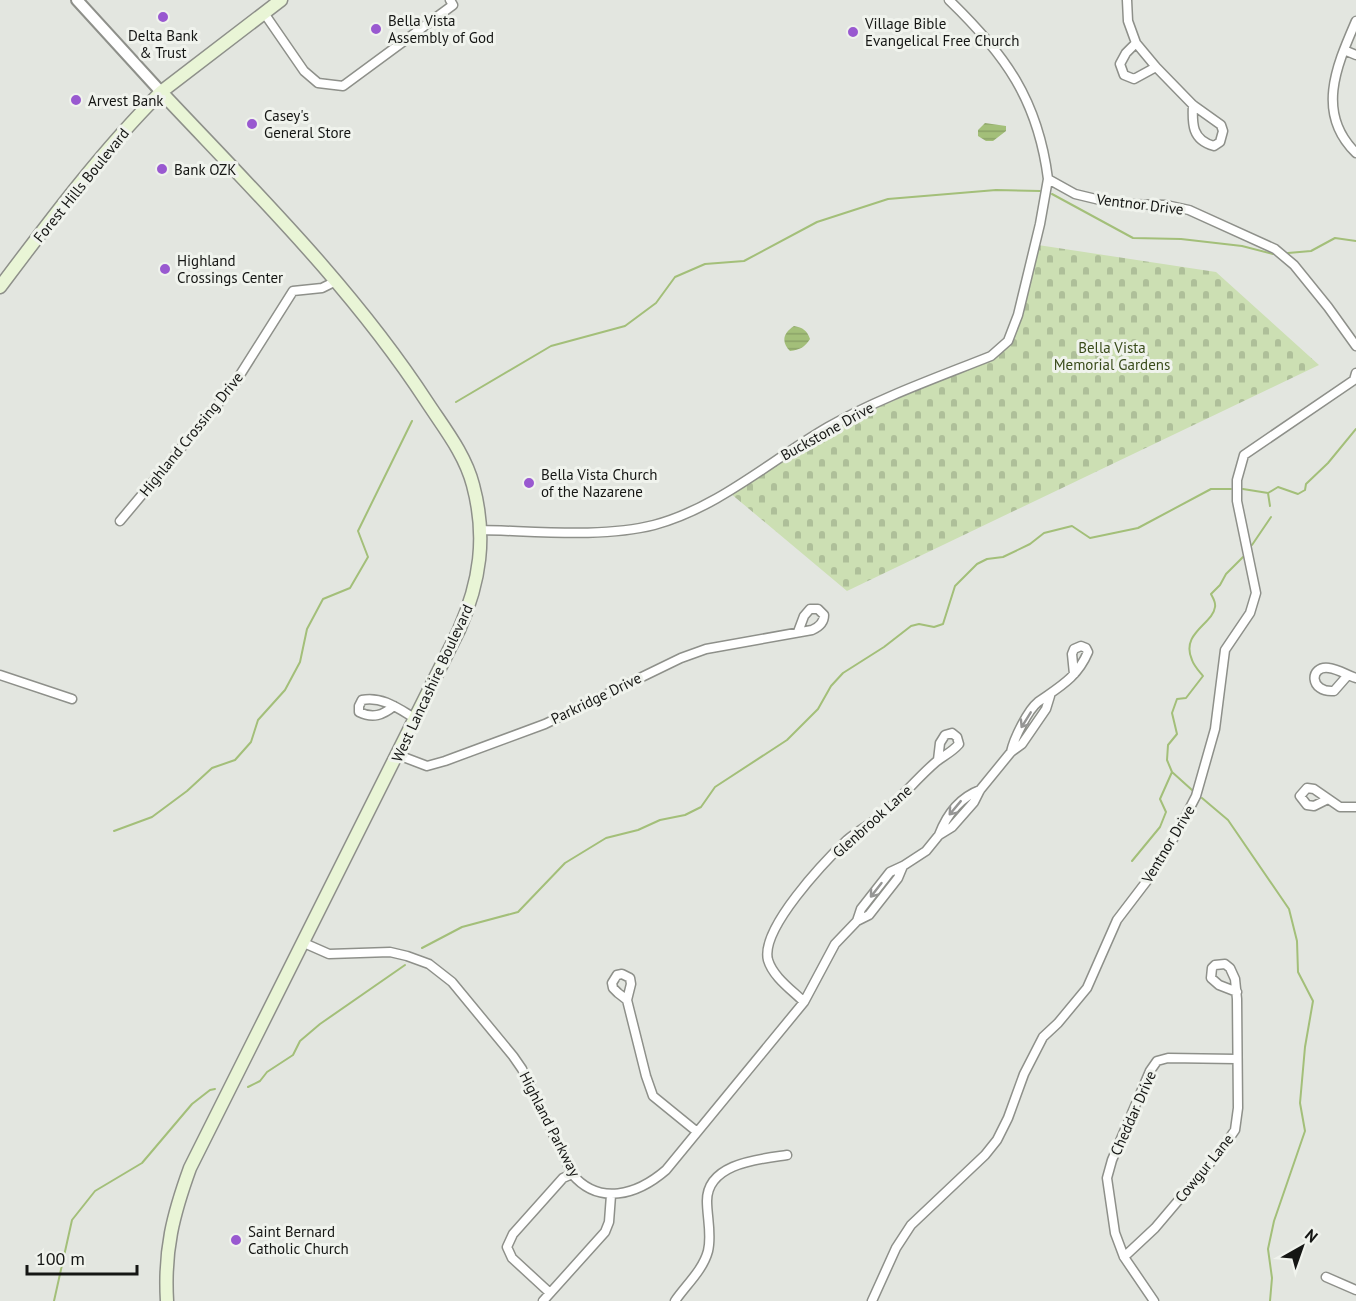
<svg xmlns="http://www.w3.org/2000/svg" width="1356" height="1301" font-family="'PT Sans',sans-serif">
  <style>
    .cemetery { fill: url(#cemetery-stones) }
    .water { fill: url(#water-rules) }
    .lines { fill: none; stroke-linecap: round; stroke-linejoin: round }
    .stream { stroke: #a3bf79; stroke-width: 2 }
    .minor-casing { stroke: #8e908a; stroke-width: 11 }
    .tertiary-casing { stroke: #8e908a; stroke-width: 14 }
    .secondary-casing { stroke: #8e908a; stroke-width: 15 }
    .minor { stroke: #fff; stroke-width: 8 }
    .tertiary { stroke: #fff; stroke-width: 10 }
    .secondary { stroke: #e9f5d6; stroke-width: 12 }
    .oneway { stroke: #969695 }
    .poi-dot { fill: #9959d0; stroke: #f0f3ed; stroke-width: 2 }
    .labels { text-anchor: middle; dominant-baseline: central; stroke-width: 6; stroke-linejoin: round; paint-order: stroke }
    .poi-label { font-size: 15px; fill: #151614; stroke: #f0f3ed; text-anchor: start }
    .street-label { font-size: 15px; fill: #151614; stroke: #f0f3ed }
    .park-label { font-size: 15px; fill: #394b1a; stroke: #f0f3ed }
  </style>
  <defs>
    <pattern id="cemetery-stones" width="16" height="16" patternUnits="userSpaceOnUse" patternTransform="scale(1.5)"><rect width="16" height="16" fill="#ccdfb3"/><path d="M2 7V4a2 2 0 0 1 4 0v3zM10 15v-3a2 2 0 0 1 4 0v3z" fill="#aebf99"/></pattern>
    <pattern id="water-rules" width="6" height="5" patternUnits="userSpaceOnUse" patternTransform="scale(1.5)"><rect width="6" height="5" fill="#a3bf79"/><path d="M0 2.5h6" fill="none" stroke="#8ba368"/></pattern>
  </defs>
  <rect width="100%" height="100%" fill="#e3e6e0"/>
  <path class="cemetery" d="M 1038,245 L 1216,272 L 1319,365 L 847,591 L 730,493 L 834,427 L 995,356 L 1005,349 Z"/>
  <path class="water" d="M 985,123 L 1006,126 L 1006,131 L 993,141 L 986,141 L 978,136 L 978,130 Z
    M 794,326 C 803,328 807,330 810,339 C 805,347 800,350 790,351 C 781,342 783,333 794,326 Z"/>
  <g class="lines">
    <path class="stream" d="M 1052,194 L 1133,238 L 1181,239 L 1242,246 L 1273,254
      M 1288,253 L 1311,251 L 1335,238 L 1356,241
      M 456,402 L 551,346 L 625,326 L 656,303 L 675,277 L 705,264 L 744,261 L 817,222 L 888,199 L 996,190 L 1040,191
      M 1243,489 L 1268,493 L 1278,487 L 1298,494 L 1305,490 L 1306,484 L 1328,463 L 1356,429
      M 1268,493 L 1270,506
      M 1252,545 L 1271,517
      M 1172,772 L 1192,790
      M 1202,798 L 1228,820 L 1289,909 L 1297,941 L 1298,972 L 1313,1001 L 1305,1047 L 1300,1103 L 1305,1131 L 1274,1221 L 1268,1249 L 1272,1278 L 1270,1301
      M 114,831 L 152,817 L 187,791 L 212,768 L 235,760 L 251,742 L 258,720 L 285,690 L 300,662 L 307,629 L 323,599 L 350,588 L 368,557 L 358,531 L 412,421
      M 1132,861 L 1160,827 L 1166,812 L 1160,799 L 1172,772 L 1167,760 L 1168,745 L 1177,734 L 1172,713 L 1177,699 L 1186,698 L 1203,676 C 1199,671 1194,666 1192,660 C 1180,633 1213,624 1215,607 C 1216,602 1213,598 1211,594 L 1220,585 L 1226,574 L 1243,557
      M 422,948 L 462,927 L 518,912 L 565,863 L 606,838 L 638,830 L 660,820 L 685,815 L 701,807 L 715,787 L 787,740 L 818,709 L 831,686 L 843,673 L 884,647 L 911,626 L 919,624 L 934,627 L 943,624 L 955,586 L 977,564 L 987,559 L 1003,557 L 1030,544 L 1044,533 L 1072,526 L 1090,538 L 1138,528 L 1211,489 L 1231,489
      M 248,1087 L 260,1081 L 267,1072 L 293,1055 L 300,1041 L 320,1024 L 405,965
      M 54,1301 L 72,1220 L 95,1191 L 142,1163 L 192,1104 L 210,1090 L 215,1089"/>
    <g class="minor-casing">
      <path id="minor" d="M 949,0 C 1005,54 1038,100 1048,179 L 1075,194 L 1100,200 L 1122,204 L 1166,205 L 1189,210 L 1275,249 L 1294,265 L 1328,307 L 1356,346
        M 1127,0 L 1128,21 L 1136,43 L 1156,67 L 1193,105 L 1221,125 L 1223,131 L 1220,142 L 1214,146 C 1192,140 1192,124 1193,105
        M 264,13 L 304,71 L 318,83 L 343,86 L 453,5 L 450,0
        M 1356,21 C 1337,65 1315,113 1356,153
        M 1136,43 L 1126,53 L 1120,64 L 1124,75 L 1134,79 L 1156,67
        M 1344,50 L 1356,55
        M 120,521 L 233,386 L 293,291 L 322,288 L 336,281
        M 481,530 C 534,531 603,538 654,525 C 718,508 771,460 828,427 C 879,398 936,378 991,356 L 1008,341 L 1018,315 L 1040,224 L 1048,179
        M 0,675 L 72,699
        M 1348,675 L 1334,691 C 1309,693 1309,665 1329,668 C 1338,669 1347,675 1356,678
        M 394,706 C 383,715 373,719 359,712 L 359,706 L 362,700 C 383,696 399,709 416,719
        M 1011,752 C 1014,738 1028,710 1038,702 C 1059,687 1077,678 1088,652 L 1086,648 L 1081,646 L 1074,649 L 1072,654 L 1074,674
        M 398,755 L 427,766 L 445,761 L 545,724 L 681,658 L 706,649 L 812,630 C 819,627 824,623 824,615 L 818,609 L 810,609 L 804,616 L 798,632
        M 1328,799 L 1314,806 L 1307,805 L 1300,796 L 1307,788 L 1314,789 L 1340,807 L 1356,807
        M 939,835 C 947,814 959,798 980,790
        M 857,921 L 861,909 L 890,872 L 903,866 L 926,851 L 939,835 L 952,827 L 974,802 L 980,790 L 1011,752 L 1022,744 L 1046,709 L 1050,696
        M 304,943 L 329,954 L 390,952 L 407,956 L 429,964 L 452,982 L 513,1056 L 522,1069 L 572,1174 C 599,1206 637,1195 666,1170 L 804,1002 L 835,944 L 857,921 L 869,915 L 898,878 L 903,866
        M 627,1000 L 618,993 L 613,988 L 612,983 L 617,975 L 622,974 L 630,978 L 631,984 L 627,1000 L 646,1076 L 653,1096 L 696,1131
        M 804,1002 C 792,990 773,977 768,960 C 760,929 825,861 847,840 C 859,830 873,823 884,813 C 903,796 918,777 937,761 C 945,755 952,752 959,744 L 957,737 L 952,733 L 945,735 L 940,743 L 938,760
        M 1124,1257 L 1155,1228 L 1222,1149 L 1235,1130 L 1238,1108 L 1237,999 L 1235,979 L 1230,968 L 1225,964 L 1215,965 L 1212,968 L 1211,978 L 1219,985 L 1237,992
        M 1326,1277 L 1356,1290
        M 550,1293 L 512,1258 L 507,1247 L 513,1234 L 563,1178 L 572,1174
        M 543,1301 L 605,1232 L 609,1222 L 611,1195
        M 675,1301 C 686,1285 703,1270 708,1251 C 712,1235 707,1217 707,1201 C 707,1163 760,1159 787,1155
        M 872,1301 L 896,1248 L 911,1225 L 985,1155 L 997,1140 L 1008,1118 L 1024,1074 L 1043,1037 L 1058,1023 L 1087,988 L 1117,920 L 1146,882 L 1178,831 L 1196,796 L 1215,729 L 1225,650 L 1250,613 L 1256,593 L 1237,501 L 1237,480 L 1244,455 L 1354,380 L 1356,373
        M 1154,1301 L 1124,1257 L 1115,1233 L 1107,1178 L 1112,1160 L 1150,1071 L 1157,1061 L 1168,1058 L 1236,1059"/>
    </g>
    <g class="tertiary-casing">
      <path id="tertiary" d="M 77,0 L 161,92"/>
    </g>
    <g class="secondary-casing">
      <path id="secondary" d="M 161,92 C 254,191 352,287 427,402 C 444,428 465,454 473,485 C 487,537 480,582 459,630 L 190,1168 C 173,1215 164,1250 167,1301
        M 0,287 C 51,219 101,152 161,92 L 281,0"/>
    </g>
    <use href="#minor" class="minor"/>
    <use href="#tertiary" class="tertiary"/>
    <use href="#secondary" class="secondary"/>
  </g>
  <defs><path id="oneway-shaft" d="M-6 0H5M1.5-3L5.5 0L1.5 3" fill="none" stroke-width="1.6" stroke-linecap="round" stroke-linejoin="round" transform="scale(1.5)"/></defs>
  <g class="oneway">
    <use href="#oneway-shaft" transform="translate(1026 720) rotate(122)"/>
    <use href="#oneway-shaft" transform="translate(955 808) rotate(130)"/>
    <use href="#oneway-shaft" transform="translate(876 890) rotate(128)"/>
  </g>
  <g class="poi-dot">
    <circle cx="163" cy="17" r="6"/>
    <circle cx="376" cy="29" r="6"/>
    <circle cx="853" cy="32" r="6"/>
    <circle cx="76" cy="100" r="6"/>
    <circle cx="252" cy="124" r="6"/>
    <circle cx="162" cy="169" r="6"/>
    <circle cx="165" cy="269" r="6"/>
    <circle cx="529" cy="483" r="6"/>
    <circle cx="236" cy="1240" r="6"/>
  </g>
  <g class="labels">
    <g class="poi-label">
      <text x="388" y="20">Bella Vista<tspan x="388" dy="17">Assembly of God</tspan></text>
      <text x="865" y="23">Village Bible<tspan x="865" dy="17">Evangelical Free Church</tspan></text>
      <text x="163" y="35" text-anchor="middle">Delta Bank<tspan x="163" dy="17">&amp; Trust</tspan></text>
      <text x="88" y="100">Arvest Bank</text>
      <text x="264" y="115">Casey's<tspan x="264" dy="17">General Store</tspan></text>
      <text x="174" y="169">Bank OZK</text>
      <text x="177" y="260">Highland<tspan x="177" dy="17">Crossings Center</tspan></text>
      <text x="541" y="474">Bella Vista Church<tspan x="541" dy="17">of the Nazarene</tspan></text>
      <text x="248" y="1231">Saint Bernard<tspan x="248" dy="17">Catholic Church</tspan></text>
    </g>
    <g class="street-label">
      <text transform="translate(81 185) rotate(-51)">Forest Hills Boulevard</text>
      <text transform="translate(1140 204) rotate(7)">Ventnor Drive</text>
      <text transform="translate(827 431) rotate(-29)">Buckstone Drive</text>
      <text transform="translate(191 434) rotate(-51)">Highland Crossing Drive</text>
      <text transform="translate(432 683) rotate(-65)">West Lancashire Boulevard</text>
      <text transform="translate(596 698) rotate(-26)">Parkridge Drive</text>
      <text transform="translate(872 821) rotate(-42)">Glenbrook Lane</text>
      <text transform="translate(1168 844) rotate(-59)">Ventnor Drive</text>
      <text transform="translate(1133 1113) rotate(-66)">Cheddar Drive</text>
      <text transform="translate(550 1124) rotate(63)">Highland Parkway</text>
      <text transform="translate(1204 1168) rotate(-51)">Cowgur Lane</text>
    </g>
    <g class="park-label">
      <text x="1112" y="347">Bella Vista<tspan x="1112" dy="17">Memorial Gardens</tspan></text>
    </g>
  </g>
  <g transform="translate(1302 1247) rotate(40)" stroke="#f0f3ed" stroke-width="4.5" paint-order="stroke">
  <path d="M0-4.5L10 22L0 15L-10 22Z" fill="#151614"/>
  <text y="-9" font-size="16" font-weight="bold" text-anchor="middle" fill="#151614">N</text>
  </g>
  <path d="M27 1265v9h110v-9" fill="none" stroke="#151614" stroke-width="3"/>
  <text x="36" y="1265" font-size="18" fill="#151614" stroke="#f0f3ed" stroke-width="4.5" paint-order="stroke">100 m</text>
</svg>
